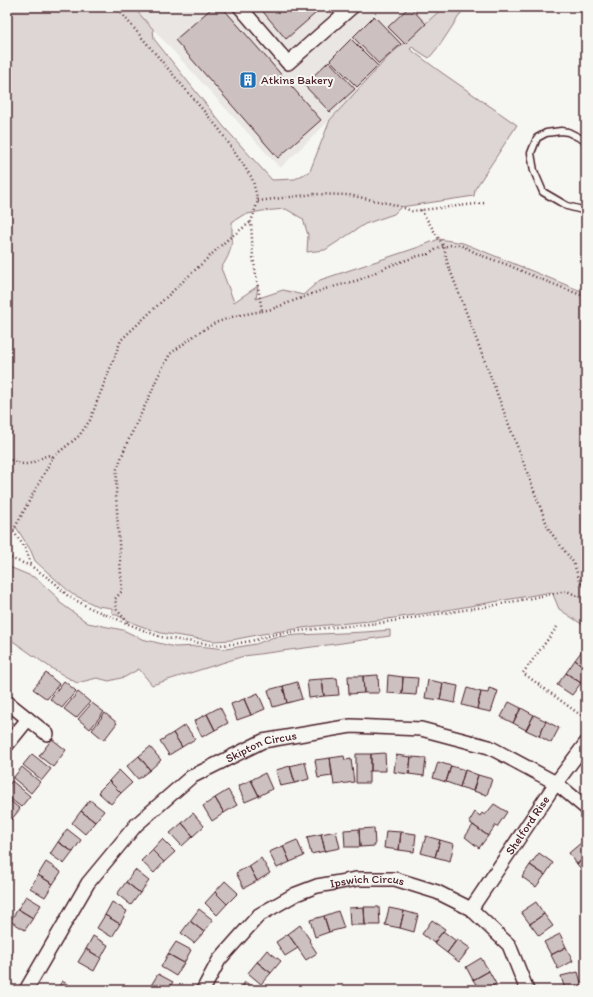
<svg xmlns="http://www.w3.org/2000/svg" width="593" height="997" font-family="Itim,sans-serif">
  <style>
    .built { fill: #e9e6e3 }
    .green { fill: #ddd6d5; stroke: #947a80 }
    .building { fill: #ccc1c0; stroke: #4a1f2b }
    .lines { fill: none; stroke-linecap: round; stroke-linejoin: round }
    .lane-casing { stroke: #4a1f2b; stroke-width: 9 }
    .street-casing { stroke: #4a1f2b; stroke-width: 16 }
    .path { stroke: #4a1f2b; stroke-width: 2.5; stroke-dasharray: 1 3; stroke-linecap: butt }
    .lane { stroke: #f6f6f2; stroke-width: 6 }
    .street { stroke: #f6f6f2; stroke-width: 13 }
    .labels { text-anchor: middle; dominant-baseline: central; stroke-width: 4; stroke-linejoin: round; paint-order: stroke }
    .poi-label { font-size: 12px; fill: #4a1f2b; stroke: #f6f6f2; text-anchor: start }
    .street-label { font-size: 12px; fill: #4a1f2b; stroke: #f6f6f2 }
  </style>
  <rect width="100%" height="100%" fill="#f6f6f2"/>
  <filter id="ink" filterUnits="userSpaceOnUse"><feTurbulence type="fractalNoise" baseFrequency=".025" numOctaves="2"/><feDisplacementMap in="SourceGraphic" scale="8" xChannelSelector="R" yChannelSelector="G"/><feConvolveMatrix kernelMatrix="1 2 1 2 8 2 1 2 1" color-interpolation-filters="sRGB"/></filter>
  <g filter="url(#ink)">
    <path class="built" d="M 133,7 L 444,7 L 388,57 L 330,120 L 280,168 Z"/>
    <path class="green" d="M 7,7 L 133,7 L 153,29 L 154,39 L 224,127 L 272,180 L 295,179 L 310,171 L 330,120 L 388,57 L 444,7 L 465,7 L 440,45 L 429,58 L 412,47 L 410,49 L 438,70 L 517,125 L 475,189 L 474,196 L 401,207 L 394,214 L 365,224 L 325,250 L 307,252 L 308,235 L 303,219 L 286,209 L 262,211 L 243,215 L 232,222 C 232,242 233,251 221,268 L 234,302 L 258,286 L 256,299 L 283,290 L 303,295 L 320,280 L 416,248 L 439,239 L 463,243 L 586,293 L 586,627 L 559,609 L 552,592 L 435,612 L 380,620 L 316,626 L 262,634 L 232,640 L 214,641 L 161,633 L 138,625 L 112,613 L 112,608 L 97,606 L 72,594 L 35,561 L 31,551 L 16,527 L 7,540 Z
      M 7,566 L 36,578 L 59,599 L 59,602 L 88,623 L 123,630 L 142,639 L 175,647 L 198,646 L 226,649 L 256,644 L 274,637 L 298,635 L 365,632 L 390,630 L 390,636 L 335,644 L 244,656 L 152,685 L 139,669 L 125,677 L 109,681 L 97,678 L 77,683 L 51,668 L 7,637 Z"/>
    <path class="building" d="M 213,7 L 222,7 L 321,120 L 278,158 L 175,40 Z
      M 259,7 L 311,7 L 316,13 L 286,39 Z
      M 409,7 L 410,7 L 426,24 L 405,44 L 388,27 Z
      M 374,16 L 401,44 L 379,64 L 353,37 Z
      M 351,39 L 378,66 L 357,87 L 330,60 Z
      M 329,61 L 355,89 L 330,112 L 304,85 Z
      M 584,648 L 586,650 L 586,668 L 575,660 Z
      M 575,660 L 586,668 L 586,675 L 581,683 L 566,673 Z
      M 46,673 L 59,684 L 47,699 L 33,689 Z
      M 566,673 L 581,683 L 572,695 L 557,685 Z
      M 378,675 L 379,693 L 364,693 L 363,676 Z
      M 388,675 L 403,677 L 402,694 L 387,693 Z
      M 348,676 L 363,676 L 364,693 L 349,694 Z
      M 403,677 L 418,678 L 416,695 L 402,694 Z
      M 337,678 L 339,695 L 324,696 L 322,679 Z
      M 322,679 L 324,696 L 309,698 L 307,680 Z
      M 428,680 L 443,683 L 440,700 L 425,698 Z
      M 64,681 L 76,691 L 62,708 L 50,699 Z
      M 297,682 L 302,699 L 287,703 L 283,686 Z
      M 443,683 L 458,686 L 455,703 L 440,700 Z
      M 283,686 L 287,703 L 273,707 L 268,690 Z
      M 467,688 L 481,692 L 477,709 L 462,705 Z
      M 489,688 L 498,691 L 491,712 L 477,709 L 481,692 L 488,693 Z
      M 78,692 L 90,702 L 76,718 L 64,709 Z
      M 258,693 L 265,709 L 251,715 L 244,699 Z
      M 244,699 L 251,715 L 237,720 L 231,704 Z
      M 509,702 L 521,708 L 513,723 L 501,717 Z
      M 92,703 L 104,712 L 90,729 L 78,719 Z
      M 220,707 L 228,723 L 215,730 L 207,714 Z
      M 521,708 L 534,715 L 526,730 L 513,723 Z
      M 105,713 L 117,723 L 104,740 L 92,730 Z
      M 207,714 L 215,730 L 202,737 L 194,721 Z
      M 534,715 L 546,721 L 539,736 L 526,730 Z
      M 546,721 L 559,728 L 551,743 L 539,736 Z
      M 185,725 L 195,739 L 182,747 L 173,733 Z
      M 173,733 L 182,747 L 169,755 L 160,741 Z
      M 52,739 L 66,750 L 53,767 L 39,756 Z
      M 150,747 L 161,760 L 150,770 L 139,756 Z
      M 385,753 L 386,771 L 371,771 L 371,754 Z
      M 32,754 L 51,769 L 42,780 L 23,765 Z
      M 356,754 L 371,754 L 371,771 L 369,771 L 369,783 L 356,783 Z
      M 396,755 L 411,757 L 409,774 L 394,772 Z
      M 139,756 L 150,770 L 138,779 L 127,766 Z
      M 344,756 L 345,760 L 351,759 L 354,782 L 334,785 L 330,758 Z
      M 411,757 L 426,758 L 424,776 L 409,774 Z
      M 330,758 L 332,776 L 318,778 L 315,760 Z
      M 305,762 L 309,779 L 295,783 L 290,766 Z
      M 438,762 L 451,766 L 446,782 L 433,778 Z
      M 290,766 L 295,783 L 280,786 L 276,770 Z
      M 451,766 L 465,770 L 460,787 L 446,782 Z
      M 22,767 L 40,782 L 31,793 L 13,778 Z
      M 119,770 L 132,783 L 121,793 L 109,781 Z
      M 465,770 L 478,775 L 473,791 L 460,787 Z
      M 265,773 L 272,789 L 259,796 L 251,780 Z
      M 478,775 L 492,779 L 487,795 L 473,791 Z
      M 251,780 L 259,796 L 245,802 L 238,786 Z
      M 12,781 L 30,796 L 21,807 L 7,796 L 7,787 Z
      M 109,781 L 121,793 L 111,804 L 98,792 Z
      M 228,790 L 237,805 L 224,813 L 215,798 Z
      M 7,798 L 20,809 L 11,820 L 7,816 Z
      M 215,798 L 224,813 L 212,821 L 203,806 Z
      M 90,800 L 104,811 L 95,822 L 81,811 Z
      M 494,804 L 507,812 L 497,827 L 496,825 L 488,836 L 469,822 L 475,812 L 480,816 L 482,813 L 485,815 Z
      M 81,811 L 95,822 L 85,834 L 72,823 Z
      M 193,813 L 204,826 L 193,836 L 182,823 Z
      M 182,823 L 193,836 L 182,846 L 170,833 Z
      M 473,825 L 488,836 L 479,848 L 465,837 Z
      M 374,828 L 375,846 L 360,847 L 359,829 Z
      M 67,829 L 81,840 L 73,852 L 58,842 Z
      M 359,829 L 360,847 L 345,847 L 344,830 Z
      M 336,831 L 340,848 L 325,851 L 321,834 Z
      M 386,831 L 401,832 L 399,850 L 384,848 Z
      M 401,832 L 416,834 L 414,852 L 399,850 Z
      M 321,834 L 325,851 L 311,854 L 307,837 Z
      M 426,836 L 440,840 L 435,857 L 421,853 Z
      M 162,839 L 175,852 L 164,862 L 152,850 Z
      M 297,840 L 304,856 L 290,862 L 283,846 Z
      M 440,840 L 454,844 L 450,861 L 435,857 Z
      M 58,842 L 73,852 L 64,864 L 50,854 Z
      M 582,842 L 586,848 L 586,857 L 577,864 L 569,853 Z
      M 283,846 L 290,862 L 277,868 L 269,852 Z
      M 152,850 L 164,862 L 154,873 L 141,861 Z
      M 539,853 L 553,863 L 545,875 L 530,865 Z
      M 586,857 L 586,875 L 577,864 Z
      M 261,858 L 270,873 L 257,881 L 249,866 Z
      M 46,862 L 61,872 L 53,884 L 38,875 Z
      M 530,865 L 545,875 L 536,887 L 522,877 Z
      M 249,866 L 257,881 L 244,888 L 236,873 Z
      M 135,870 L 149,881 L 140,893 L 126,882 Z
      M 38,875 L 53,884 L 45,897 L 30,888 Z
      M 225,881 L 238,893 L 227,904 L 215,892 Z
      M 126,882 L 140,893 L 131,905 L 117,894 Z
      M 215,892 L 227,904 L 217,915 L 205,903 Z
      M 26,896 L 41,905 L 33,918 L 18,909 Z
      M 112,902 L 127,911 L 120,924 L 105,915 Z
      M 536,902 L 544,914 L 530,924 L 521,912 Z
      M 364,907 L 365,925 L 350,925 L 349,908 Z
      M 364,907 L 379,907 L 380,925 L 365,925 Z
      M 389,908 L 404,911 L 400,928 L 385,925 Z
      M 18,909 L 33,918 L 25,930 L 10,921 Z
      M 199,909 L 213,920 L 204,932 L 190,921 Z
      M 338,911 L 344,928 L 329,932 L 324,916 Z
      M 404,911 L 418,915 L 414,932 L 400,928 Z
      M 544,914 L 553,926 L 539,936 L 530,924 Z
      M 105,915 L 120,924 L 112,937 L 97,928 Z
      M 324,916 L 329,932 L 315,937 L 310,920 Z
      M 432,920 L 445,929 L 434,943 L 422,934 Z
      M 190,921 L 204,932 L 194,943 L 181,933 Z
      M 300,925 L 310,940 L 309,941 L 317,953 L 306,960 L 288,934 Z
      M 443,931 L 456,941 L 447,953 L 434,943 Z
      M 288,934 L 298,948 L 285,956 L 276,942 Z
      M 560,934 L 566,947 L 551,955 L 544,942 Z
      M 93,936 L 108,945 L 101,958 L 86,949 Z
      M 457,939 L 470,948 L 459,962 L 447,953 Z
      M 176,942 L 191,950 L 184,963 L 168,954 Z
      M 566,947 L 573,961 L 558,969 L 551,955 Z
      M 7,949 L 13,952 L 7,962 Z
      M 86,949 L 101,958 L 94,971 L 78,962 Z
      M 267,950 L 281,961 L 271,973 L 257,962 Z
      M 168,954 L 184,963 L 176,976 L 161,967 Z
      M 481,958 L 489,971 L 473,980 L 466,967 Z
      M 257,962 L 271,973 L 261,984 L 248,973 Z
      M 489,971 L 496,984 L 485,990 L 480,990 L 473,980 Z
      M 578,972 L 582,986 L 565,990 L 561,976 Z
      M 158,974 L 173,982 L 168,990 L 156,990 L 150,987 Z
      M 62,981 L 75,989 L 74,990 L 57,990 Z
      M 245,982 L 258,990 L 240,990 Z"/>
    <g class="lines">
      <g class="lane-casing">
        <path id="lane" d="M 586,141 L 568,132 L 561,131 L 546,133 L 537,138 L 531,153 L 534,171 L 543,192 L 567,206 L 586,211"/>
      </g>
      <g class="street-casing">
        <g id="street">
          <path d="M 240,7 L 288,63 L 352,7"/>
          <path d="M 7,702 L 47,734"/>
          <path d="M 7,745 L 28,719"/>
          <path id="s1" d="M 471,909 L 556,783 L 586,743"/>
          <path id="s2" d="M 26,990 L 88,883 L 136,825 L 191,777 L 263,741 L 351,726 L 421,729 L 489,747 L 556,783 L 586,808"/>
          <path id="s3" d="M 203,990 L 219,960 L 259,915 L 296,894 L 317,886 L 357,879 L 395,879 L 437,892 L 471,909 L 509,945 L 527,990"/>
        </g>
      </g>
      <path class="path" d="M 116,7 L 219,129 L 252,178 L 258,201 L 251,222 L 253,257 L 262,311 L 235,316 L 215,323 L 198,333 L 170,354 L 157,378 L 152,391 L 127,443 L 117,469 L 116,495 L 122,591 L 115,599 L 117,610 L 129,624
        M 258,201 L 314,194 L 349,195 L 392,204 L 412,211 L 485,203
        M 421,210 L 444,247 L 447,262 L 549,530 L 573,562 L 581,584 L 586,588
        M 262,311 L 272,309 L 325,289 L 359,280 L 389,266 L 418,256 L 429,254 L 438,248 L 451,245 L 463,246 L 480,255 L 508,265 L 533,276 L 586,297
        M 53,457 L 79,436 L 90,420 L 121,340 L 228,239 L 251,222
        M 7,458 C 20,464 25,467 38,460 C 43,457 45,456 50,455 L 53,457 L 13,531
        M 7,532 L 7,531 L 13,531 L 26,549 L 31,565
        M 7,557 L 31,566 L 54,582 L 68,596 L 90,608 L 112,617 L 143,630 L 161,637 L 179,640 L 215,645 L 235,644 L 255,640 L 275,634 L 316,629 L 380,623 L 496,605 L 567,591 L 586,600
        M 557,627 L 523,673 L 586,719"/>
      <use href="#lane" class="lane"/>
      <use href="#street" class="street"/>
    </g>
  </g>
  <defs>
    <g id="building-square" transform="scale(0.9)"><rect x="-9" y="-9" width="18" height="18" rx="4" fill="#1f6fb2" stroke="#f6f6f2"/><path d="M-4-6H4V6H1V3H-1V6H-4ZM-2.5-4.3h1.7v1.8h-1.7ZM.8-4.3h1.7v1.8H.8ZM-2.5-1h1.7V.8h-1.7ZM.8-1h1.7V.8H.8Z" fill="#fff"/></g>
  </defs>
  <g fill-rule="evenodd">
    <use href="#building-square" x="248" y="80"/>
  </g>
  <g class="labels">
    <g class="poi-label">
      <text x="261" y="80">Atkins Bakery</text>
    </g>
    <g class="street-label">
      <text stroke="none"><textPath href="#s2" startOffset="349">Skipton Circus</textPath></text>
      <text stroke="none"><textPath href="#s1" startOffset="101">Shelford Rise</textPath></text>
      <text stroke="none"><textPath href="#s3" startOffset="210">Ipswich Circus</textPath></text>
    </g>
  </g>
  <rect width="593" height="997" fill="none" stroke="#f6f6f2" stroke-width="24"/>
  <rect x="12" y="12" width="569" height="973" fill="none" stroke="#4a1f2b" stroke-width="1.5" filter="url(#ink)"/>
</svg>
